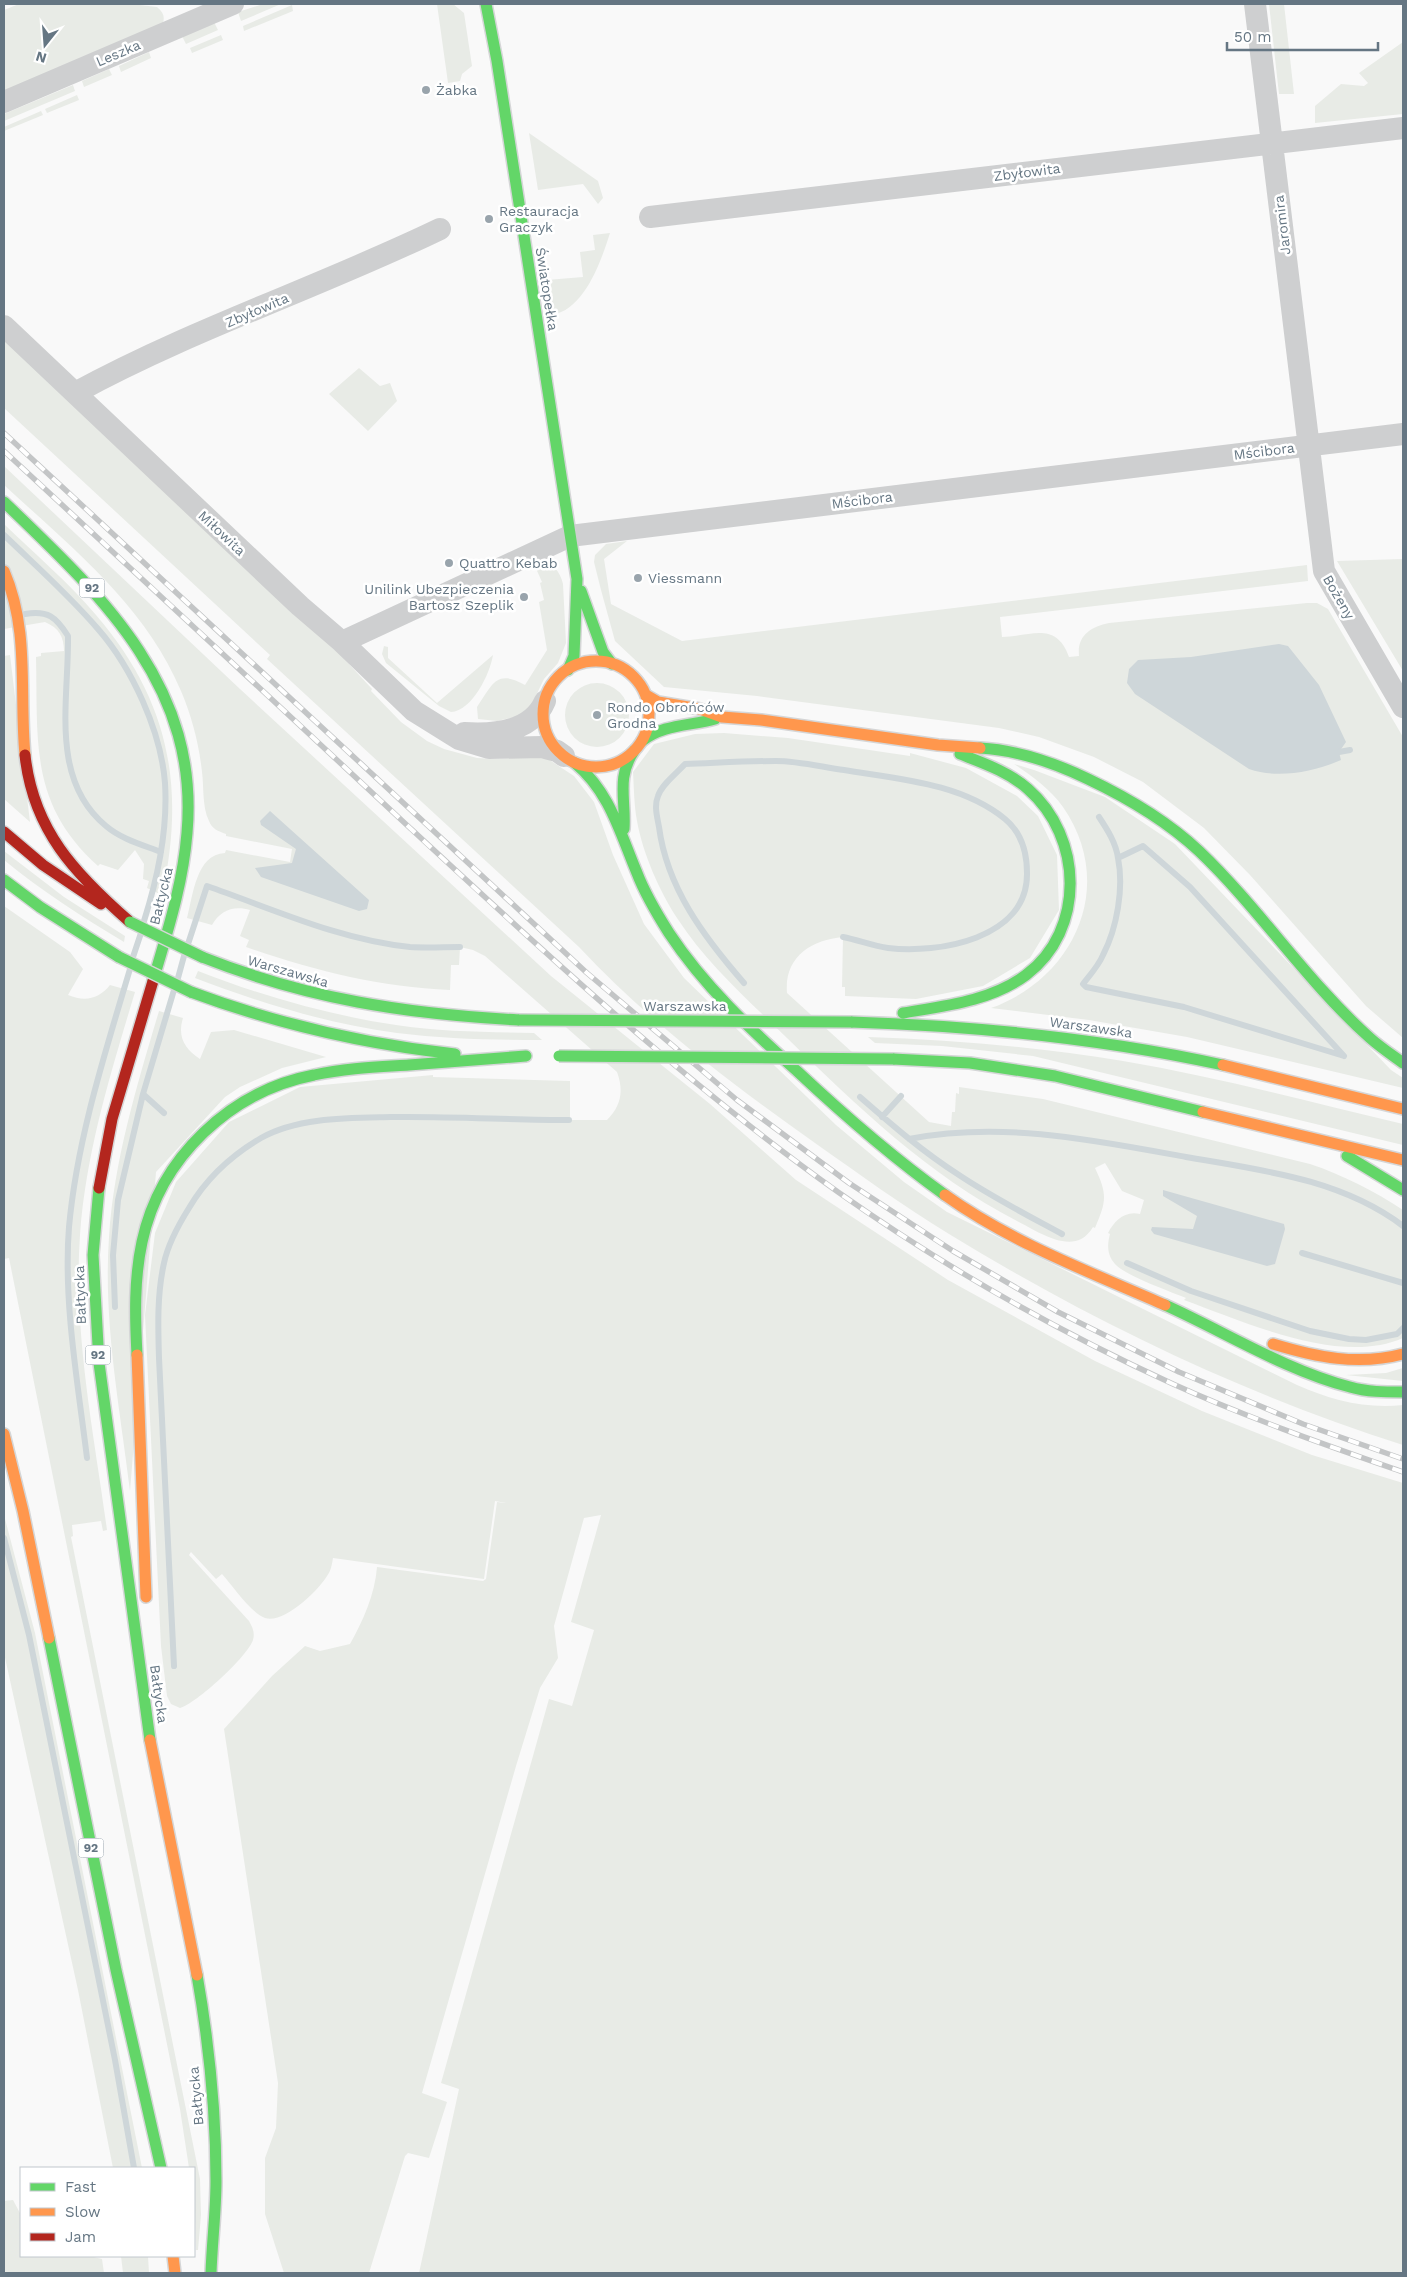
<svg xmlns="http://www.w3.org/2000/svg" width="1407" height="2277" font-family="'Work Sans',sans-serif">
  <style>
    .green { fill: #e8ebe6 }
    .water { fill: #ced6d9 }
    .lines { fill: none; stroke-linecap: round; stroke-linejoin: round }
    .stream { stroke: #ced6d9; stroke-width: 6 }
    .fast-casing { stroke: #d5d6d7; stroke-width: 14 }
    .slow-casing { stroke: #d5d6d7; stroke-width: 14 }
    .jam-casing { stroke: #d5d6d7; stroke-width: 14 }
    .street { stroke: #cecfd0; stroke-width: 22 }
    .fast { stroke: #63d668; stroke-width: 11 }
    .slow { stroke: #ff974d; stroke-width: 11 }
    .jam { stroke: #b3261e; stroke-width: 11 }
    .rail-casing { stroke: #c3c5c6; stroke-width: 5.5 }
    .rail { stroke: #fff; stroke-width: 4; stroke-dasharray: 11; stroke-linecap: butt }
    .fast-bridge-casing { stroke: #d5d6d7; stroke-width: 14; stroke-linecap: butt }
    .fast-bridge { stroke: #63d668; stroke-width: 11 }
    .poi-dot { fill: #99a4ac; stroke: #fff; stroke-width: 2 }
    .labels { text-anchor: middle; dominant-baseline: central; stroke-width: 5; stroke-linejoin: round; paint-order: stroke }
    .shield { fill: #fff; stroke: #939fa8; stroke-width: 1 }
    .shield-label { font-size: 12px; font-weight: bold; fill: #657683 }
    .street-label { font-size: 14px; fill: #657683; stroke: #fff }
    .poi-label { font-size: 14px; fill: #657683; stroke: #fff; text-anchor: start }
  </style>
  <rect width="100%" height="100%" fill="#f9f9f9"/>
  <path class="green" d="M 19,4 L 131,4 L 157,7 C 163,12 165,16 163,23 L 4,93 L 4,10 Z
    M 263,4 L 281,4 L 241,21 L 238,12 Z
    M 437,4 L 453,4 L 464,13 L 472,66 L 462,74 L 460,81 L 448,83 Z
    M 1269,4 L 1284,4 L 1294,94 L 1279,94 Z
    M 292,5 L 293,11 L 244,31 L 243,26 Z
    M 213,20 L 218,30 L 186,44 L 181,34 Z
    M 221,35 L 223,40 L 192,53 L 190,48 Z
    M 1403,42 L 1403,114 L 1315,123 L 1315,106 L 1341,84 L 1364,86 L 1368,83 L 1359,73 Z
    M 149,52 L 151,58 L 121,72 L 119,66 Z
    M 109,69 L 112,75 L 84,87 L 82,81 Z
    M 73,85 L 75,91 L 4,121 L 4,114 Z
    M 77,95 L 79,100 L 47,113 L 45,109 Z
    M 41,111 L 43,115 L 4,131 L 4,127 Z
    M 529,133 L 598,181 L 603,198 L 598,204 L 583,184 L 538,190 Z
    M 610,233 C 601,261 585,309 552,315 L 547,280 L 583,277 L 580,252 L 595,250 L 593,235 Z
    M 4,339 L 325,638 L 372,689 L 371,691 L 401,722 L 427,741 L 444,749 L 477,758 L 494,759 L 532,757 L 548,759 L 574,776 L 594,802 L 613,855 L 644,924 L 684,978 L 836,1125 L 904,1182 L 947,1212 L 1297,1385 C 1331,1400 1365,1409 1403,1405 L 1403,1445 C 1243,1394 1091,1321 949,1234 C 903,1206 859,1174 815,1143 C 732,1084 649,1022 579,947 L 267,659 L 270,655 L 4,408 Z
    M 359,368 L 380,386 L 390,383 L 397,401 L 368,431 L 329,394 Z
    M 4,466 L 240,689 L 551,976 L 710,1104 L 796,1180 L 948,1280 L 1095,1361 L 1202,1411 L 1312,1455 L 1403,1483 L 1403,2273 L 419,2273 L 459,2089 L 441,2083 L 549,1699 L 572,1706 L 594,1630 L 571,1622 L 601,1515 L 584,1518 L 554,1626 L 558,1658 L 540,1688 L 516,1766 L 422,2093 L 447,2102 L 429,2158 L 408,2153 L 405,2156 L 369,2273 L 284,2273 L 265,2214 L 265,2158 L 276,2128 L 278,2083 L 224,1729 L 272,1676 L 305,1646 L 320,1651 L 350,1644 C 363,1621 375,1594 377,1567 L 483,1581 L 486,1579 L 497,1502 L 506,1503 L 495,1501 L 484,1579 L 333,1558 C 332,1564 331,1571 327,1576 C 318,1591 284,1624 265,1618 C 251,1613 232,1585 222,1574 L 216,1579 L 191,1552 L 189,1555 L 249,1621 C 253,1628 255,1633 253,1640 C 248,1656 196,1704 180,1708 L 171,1704 L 167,1696 L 161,1646 L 145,1315 L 155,1233 L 176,1182 L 229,1122 L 300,1087 L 433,1075 L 433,1077 L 570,1081 L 570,1120 L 607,1120 C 621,1106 624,1091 617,1072 L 485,956 L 473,950 L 460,947 L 459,965 L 451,965 L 450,990 C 379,987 312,970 246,947 L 249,940 L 240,936 L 250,910 C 233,905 220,911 212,925 L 187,918 C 193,896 196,854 225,853 L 226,850 L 290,862 L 292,849 L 226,836 L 226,834 C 218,831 212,829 209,821 C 202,807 204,787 202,772 C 199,744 192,717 181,691 C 145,605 71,547 4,485 Z
    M 4,524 C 35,554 68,582 96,615 C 169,700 186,787 162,895 L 147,888 L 149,881 L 143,879 L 144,864 L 135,850 L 118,870 L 100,864 L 98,866 C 29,804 38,742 36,657 L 41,656 L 41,653 L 64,651 C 64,637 59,628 45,622 L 4,629 Z
    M 627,541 L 604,559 L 611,604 L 682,641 L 1307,565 L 1308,581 L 1000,617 L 1002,637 C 1032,636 1056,621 1069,657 L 1079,656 C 1077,635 1091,627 1109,623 L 1307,603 L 1317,603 L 1328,609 L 1403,737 L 1403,1038 L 1366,1006 L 1250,875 L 1204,828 L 1143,782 L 1094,757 L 1039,737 L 999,728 L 757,696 L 664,687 L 615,641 L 601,590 L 594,562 L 595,555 L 606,544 Z
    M 1403,559 L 1403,671 L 1337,561 Z
    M 539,562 C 553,563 560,571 563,584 L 566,643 L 558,663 L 544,679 L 532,704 L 519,716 L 497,721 L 478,719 L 477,707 C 493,684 496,669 525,685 L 547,650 L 539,602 L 544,600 L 540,583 L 542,582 L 534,564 Z
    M 384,646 L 388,647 L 388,658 L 437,703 L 493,655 C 490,674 472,711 451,712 L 439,706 L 386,663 L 382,654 Z
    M 10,655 L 30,822 L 4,799 L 4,656 Z
    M565 715a32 32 0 1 1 64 0a32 32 0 1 1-64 0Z
    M 724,733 L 788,738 L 910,756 L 910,753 L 966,768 L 1017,796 L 1038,816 L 1057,855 L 1059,910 L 1030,958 L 983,986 L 916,999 L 845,996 L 845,987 L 842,987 L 843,937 C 811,940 784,957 787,993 L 929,1122 L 951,1126 L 952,1112 L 955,1112 L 956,1093 L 959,1094 L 959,1087 L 1043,1099 L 1310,1164 C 1343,1175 1374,1191 1403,1210 L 1403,1338 C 1340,1366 1245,1322 1184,1300 L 1186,1298 C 1169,1291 1126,1276 1115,1264 C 1107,1255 1107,1245 1110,1234 L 1108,1233 C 1114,1221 1125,1210 1140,1214 L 1144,1200 L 1122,1191 L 1105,1163 L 1095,1168 C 1108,1195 1106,1202 1095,1228 L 1093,1227 C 1075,1258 1039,1232 1017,1221 C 928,1175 858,1107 787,1038 C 748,1000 707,964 677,918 C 659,890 643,854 637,821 C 634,805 634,788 633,772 L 654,744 L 695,734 Z
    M 1014,764 L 1034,770 L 1105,797 L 1175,844 L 1391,1070 L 1403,1078 L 1403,1088 L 1187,1037 L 1089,1020 L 991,1008 C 1075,978 1117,885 1063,807 C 1050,789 1032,776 1014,764 Z
    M 4,851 L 64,897 L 125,936 L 124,942 C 82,917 42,891 4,860 Z
    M 4,906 L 70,952 L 83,969 L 68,995 C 85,1002 99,999 110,985 L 135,992 C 111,1072 86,1151 80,1235 C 73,1333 94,1433 107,1530 L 103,1531 L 101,1521 L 72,1525 L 73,1536 L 71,1537 L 200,2179 L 201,2215 L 198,2250 L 196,2250 L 194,2168 L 189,2168 L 180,2109 L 9,1258 L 4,1259 Z
    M 198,971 C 262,996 328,1015 396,1025 C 442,1032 488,1032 534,1033 L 542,1040 C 493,1040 445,1039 397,1033 C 328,1024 261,1003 195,978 Z
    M 159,1011 L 183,1018 C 177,1037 185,1049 200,1059 L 211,1032 L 234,1030 L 326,1057 L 282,1068 L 240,1087 L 225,1097 L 156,1172 L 130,1491 C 120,1408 103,1322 109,1237 C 114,1160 137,1085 159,1011 Z
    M 868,1037 C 953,1040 1038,1047 1123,1061 C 1218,1077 1310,1102 1403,1124 L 1403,1145 L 1033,1056 L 942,1046 L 875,1043 Z
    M 1403,1368 L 1403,1381 L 1346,1375 L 1386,1373 Z
    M 4,1515 L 35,1633 L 142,2168 L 113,2168 L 78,1990 L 4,1653 Z
    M 13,2200 L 21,2215 L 21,2256 L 90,2256 L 102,2259 L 104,2273 L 4,2273 L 4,2201 Z
    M 121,2256 L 148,2256 L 149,2273 L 123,2273 Z"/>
  <path class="water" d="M 1279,644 L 1288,646 L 1319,685 L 1346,742 L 1339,752 L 1341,760 C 1314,772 1277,779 1249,769 L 1135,694 L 1127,683 L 1129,669 L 1138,660 L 1191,657 Z
    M 270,811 L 369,900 L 367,909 L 359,911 L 261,877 L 255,868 L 292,863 L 296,849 L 261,825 L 260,821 Z
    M 1163,1190 L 1284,1224 L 1285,1229 L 1275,1264 L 1267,1266 L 1154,1234 L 1151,1230 L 1152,1227 L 1193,1229 L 1197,1216 L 1163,1196 Z"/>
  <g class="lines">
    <path class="stream" d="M 4,535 C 36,566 69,595 98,629 C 132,668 161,731 165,783 C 168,830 158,877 144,921
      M 25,614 C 48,610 56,617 68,636 C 69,700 49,779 106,826 C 121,839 143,845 161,852
      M 1339,752 L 1350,750
      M 1099,817 C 1107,829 1116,843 1118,858 C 1124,888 1117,928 1103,955 C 1099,965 1090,975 1083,984 L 1086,987 L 1184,1007 L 1344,1056
      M 1118,858 L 1143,846 L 1190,887 L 1344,1056
      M 188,944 L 207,886 C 273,909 340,940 410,947 C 426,948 444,947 460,947
      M 133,957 L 141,933
      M 178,978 L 184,956
      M 744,983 C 704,937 667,888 659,827 C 657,816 654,806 658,796 C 662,784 676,774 685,764 C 715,763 746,761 776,761 C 798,761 822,767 844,770 C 898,779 961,783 1005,819 C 1022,833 1027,852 1027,873 C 1028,939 938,954 888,948 C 873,946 858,940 843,937
      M 860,1097 C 892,1125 923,1152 959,1175 C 992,1197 1027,1215 1062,1234
      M 164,1113 L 143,1094 L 174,990
      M 882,1117 L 901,1096
      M 909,1139 C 1002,1121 1094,1140 1186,1157 C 1261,1170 1341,1179 1403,1226
      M 1302,1253 L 1403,1283
      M 1127,1263 L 1191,1291 L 1310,1331 L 1349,1339 L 1366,1340 L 1397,1334 L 1403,1328
      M 115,1307 L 113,1255 L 118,1200 L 143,1094
      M 87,1458 C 78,1384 63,1301 69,1227 C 77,1139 105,1053 130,969
      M 4,1538 L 29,1635 L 115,2060 L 134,2168
      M 174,1666 L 159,1358 C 158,1326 157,1294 164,1263 C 168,1244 179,1224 189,1208 C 206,1179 232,1155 261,1138 C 298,1117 350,1118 391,1117 C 451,1116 510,1120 569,1120"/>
    <g class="fast-casing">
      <path id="fast" d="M 486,4 L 497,61 L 577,579 L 574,656 L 568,670
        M 4,502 C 101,595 200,686 187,833 C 183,884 167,933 153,981
        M 581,591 L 603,652 L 612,664
        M 642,741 C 663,724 690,726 715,719
        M 980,748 C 1017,750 1055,763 1088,779 C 1128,798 1167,821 1199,851 C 1260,909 1307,982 1370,1038 C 1380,1047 1392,1055 1403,1063
        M 575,763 C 610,792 620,833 637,873 C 645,894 657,914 669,933 C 704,986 750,1029 797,1071 C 844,1115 892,1157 945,1195
        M 624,829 C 626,799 616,778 634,751
        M 4,880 L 40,907 L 119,957
        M 202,957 C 308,999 406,1014 519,1020
        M 191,992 C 277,1024 364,1044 455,1054
        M 903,1013 C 944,1006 991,1001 1026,975 C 1086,930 1083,837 1028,789 C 1009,772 983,763 960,754
        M 851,1022 C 976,1026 1100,1038 1223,1065
        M 893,1059 L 970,1063 L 1055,1076 L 1203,1112
        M 1347,1156 L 1403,1190
        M 99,1188 L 93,1255 L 99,1363 L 150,1740
        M 1165,1305 C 1225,1332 1287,1371 1350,1387 C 1367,1392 1385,1392 1403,1392
        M 137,1355 C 135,1317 134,1279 142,1242 C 160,1157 231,1091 314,1075 C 346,1068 377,1067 409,1065 C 448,1062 487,1059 526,1056
        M 49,1638 L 116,1970 L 161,2168
        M 197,1975 C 209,2043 216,2112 216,2181 C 216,2212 212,2242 211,2273"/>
    </g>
    <g class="slow-casing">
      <path id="slow" d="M 4,571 C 30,631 19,692 25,755
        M543 714a53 53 0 1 1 106 0a53 53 0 1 1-106 0Z
        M 646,695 L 658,702 L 700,709 L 722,717 L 761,720 L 938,745 L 980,748
        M 1223,1065 L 1403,1109
        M 1203,1112 L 1403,1160
        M 945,1195 C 1012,1243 1090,1272 1165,1305
        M 1273,1344 C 1316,1357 1358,1366 1403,1354
        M 137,1355 L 146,1597
        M 4,1434 L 23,1511 L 49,1638
        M 150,1740 L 197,1975
        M 173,2256 L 175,2273"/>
    </g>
    <g class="jam-casing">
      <path id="jam" d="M 25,755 C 33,830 75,874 130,922
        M 4,832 L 43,865 L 101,904
        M 99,1188 L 112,1119 L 153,981"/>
    </g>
    <path class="street" d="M 1255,4 L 1324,571 L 1403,707
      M 4,102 L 233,4
      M 650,217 L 1403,128
      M 4,326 L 300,606 L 342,642 L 414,711 L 459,739 L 489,748 L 542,747 L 557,751 L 564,756
      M 75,393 C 192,329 320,287 440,229
      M 342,642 L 570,536 L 1403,434
      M 464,733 C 494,735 532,732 545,701"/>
    <use href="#fast" class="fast"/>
    <use href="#slow" class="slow"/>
    <use href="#jam" class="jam"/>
    <g class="rail-casing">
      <path id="rail" d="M 4,433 L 587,973 L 737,1100 L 849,1183 L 953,1251 L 1058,1312 L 1179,1372 L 1303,1424 L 1403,1459
        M 4,451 C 139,576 275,702 410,828 C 547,955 685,1083 838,1192 C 943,1266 1057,1331 1173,1384 C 1248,1418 1326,1445 1403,1472"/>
    </g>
    <use href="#rail" class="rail"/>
    <g class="fast-bridge-casing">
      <path id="fast-bridge" d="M 130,922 L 202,957
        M 119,957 L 191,992
        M 519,1020 L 851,1022
        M 559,1056 L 893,1059"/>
    </g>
    <use href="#fast-bridge" class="fast-bridge"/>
  </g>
  <g class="poi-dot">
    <circle cx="426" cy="90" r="5"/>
    <circle cx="489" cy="219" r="5"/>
    <circle cx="449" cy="563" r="5"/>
    <circle cx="638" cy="578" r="5"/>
    <circle cx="524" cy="597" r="5"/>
    <circle cx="597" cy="715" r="5"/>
  </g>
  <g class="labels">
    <g class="shield">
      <rect x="79.5" y="578.5" width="25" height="19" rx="4"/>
      <rect x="85.5" y="1345.5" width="25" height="19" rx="4"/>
      <rect x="78.5" y="1838.5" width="25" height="19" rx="4"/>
    </g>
    <g class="shield-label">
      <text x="92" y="588">92</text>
      <text x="98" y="1355">92</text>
      <text x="91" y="1848">92</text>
    </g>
    <g class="street-label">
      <text transform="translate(118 53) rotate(-23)">Leszka</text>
      <text transform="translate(1027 172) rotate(-7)">Zbyłowita</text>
      <text transform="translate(1282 225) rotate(-97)">Jaromira</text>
      <text transform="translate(547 289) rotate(81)">Światopełka</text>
      <text transform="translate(257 310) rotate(-23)">Zbyłowita</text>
      <text transform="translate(1264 451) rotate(-7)">Mścibora</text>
      <text transform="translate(862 500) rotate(-7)">Mścibora</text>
      <text transform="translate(222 533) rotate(43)">Miłowita</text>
      <text transform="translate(1339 597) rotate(60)">Bożeny</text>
      <text transform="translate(161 896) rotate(-76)">Bałtycka</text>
      <text transform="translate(288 971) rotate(16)">Warszawska</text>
      <text x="685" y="1006">Warszawska</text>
      <text transform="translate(1091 1027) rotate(8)">Warszawska</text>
      <text transform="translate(80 1295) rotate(-92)">Bałtycka</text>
      <text transform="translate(159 1694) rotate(82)">Bałtycka</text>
      <text transform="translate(196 2096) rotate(-95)">Bałtycka</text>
    </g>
    <g class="poi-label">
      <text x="436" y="90">Żabka</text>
      <text x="499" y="211">Restauracja<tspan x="499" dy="16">Graczyk</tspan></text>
      <text x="459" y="563">Quattro Kebab</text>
      <text x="648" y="578">Viessmann</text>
      <text x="514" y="589" text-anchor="end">Unilink Ubezpieczenia<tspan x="514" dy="16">Bartosz Szeplik</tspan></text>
      <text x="607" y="707">Rondo Obrońców<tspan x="607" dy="16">Grodna</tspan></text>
    </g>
  </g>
  <rect width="1407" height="2277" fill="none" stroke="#657683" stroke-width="10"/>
  <rect x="20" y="2167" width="175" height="90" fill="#ffffff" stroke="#c1c8cd"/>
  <rect x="30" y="2183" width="25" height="8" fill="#63d668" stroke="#c1c8cd"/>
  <text x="65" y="2192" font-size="15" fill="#657683">Fast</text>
  <rect x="30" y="2208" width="25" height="8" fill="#ff974d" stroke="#c1c8cd"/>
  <text x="65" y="2217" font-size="15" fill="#657683">Slow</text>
  <rect x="30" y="2233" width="25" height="8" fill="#b3261e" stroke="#c1c8cd"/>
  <text x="65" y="2242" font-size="15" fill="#657683">Jam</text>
  <g transform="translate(45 45) rotate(197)" stroke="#ffffff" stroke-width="4" paint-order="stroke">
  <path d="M0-4L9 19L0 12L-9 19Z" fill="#657683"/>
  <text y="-8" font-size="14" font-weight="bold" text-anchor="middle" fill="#657683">N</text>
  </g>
  <path d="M1227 42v8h151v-8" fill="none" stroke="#657683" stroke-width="2.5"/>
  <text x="1234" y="42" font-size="15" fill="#657683" stroke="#ffffff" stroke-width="4" paint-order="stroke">50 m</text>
</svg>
